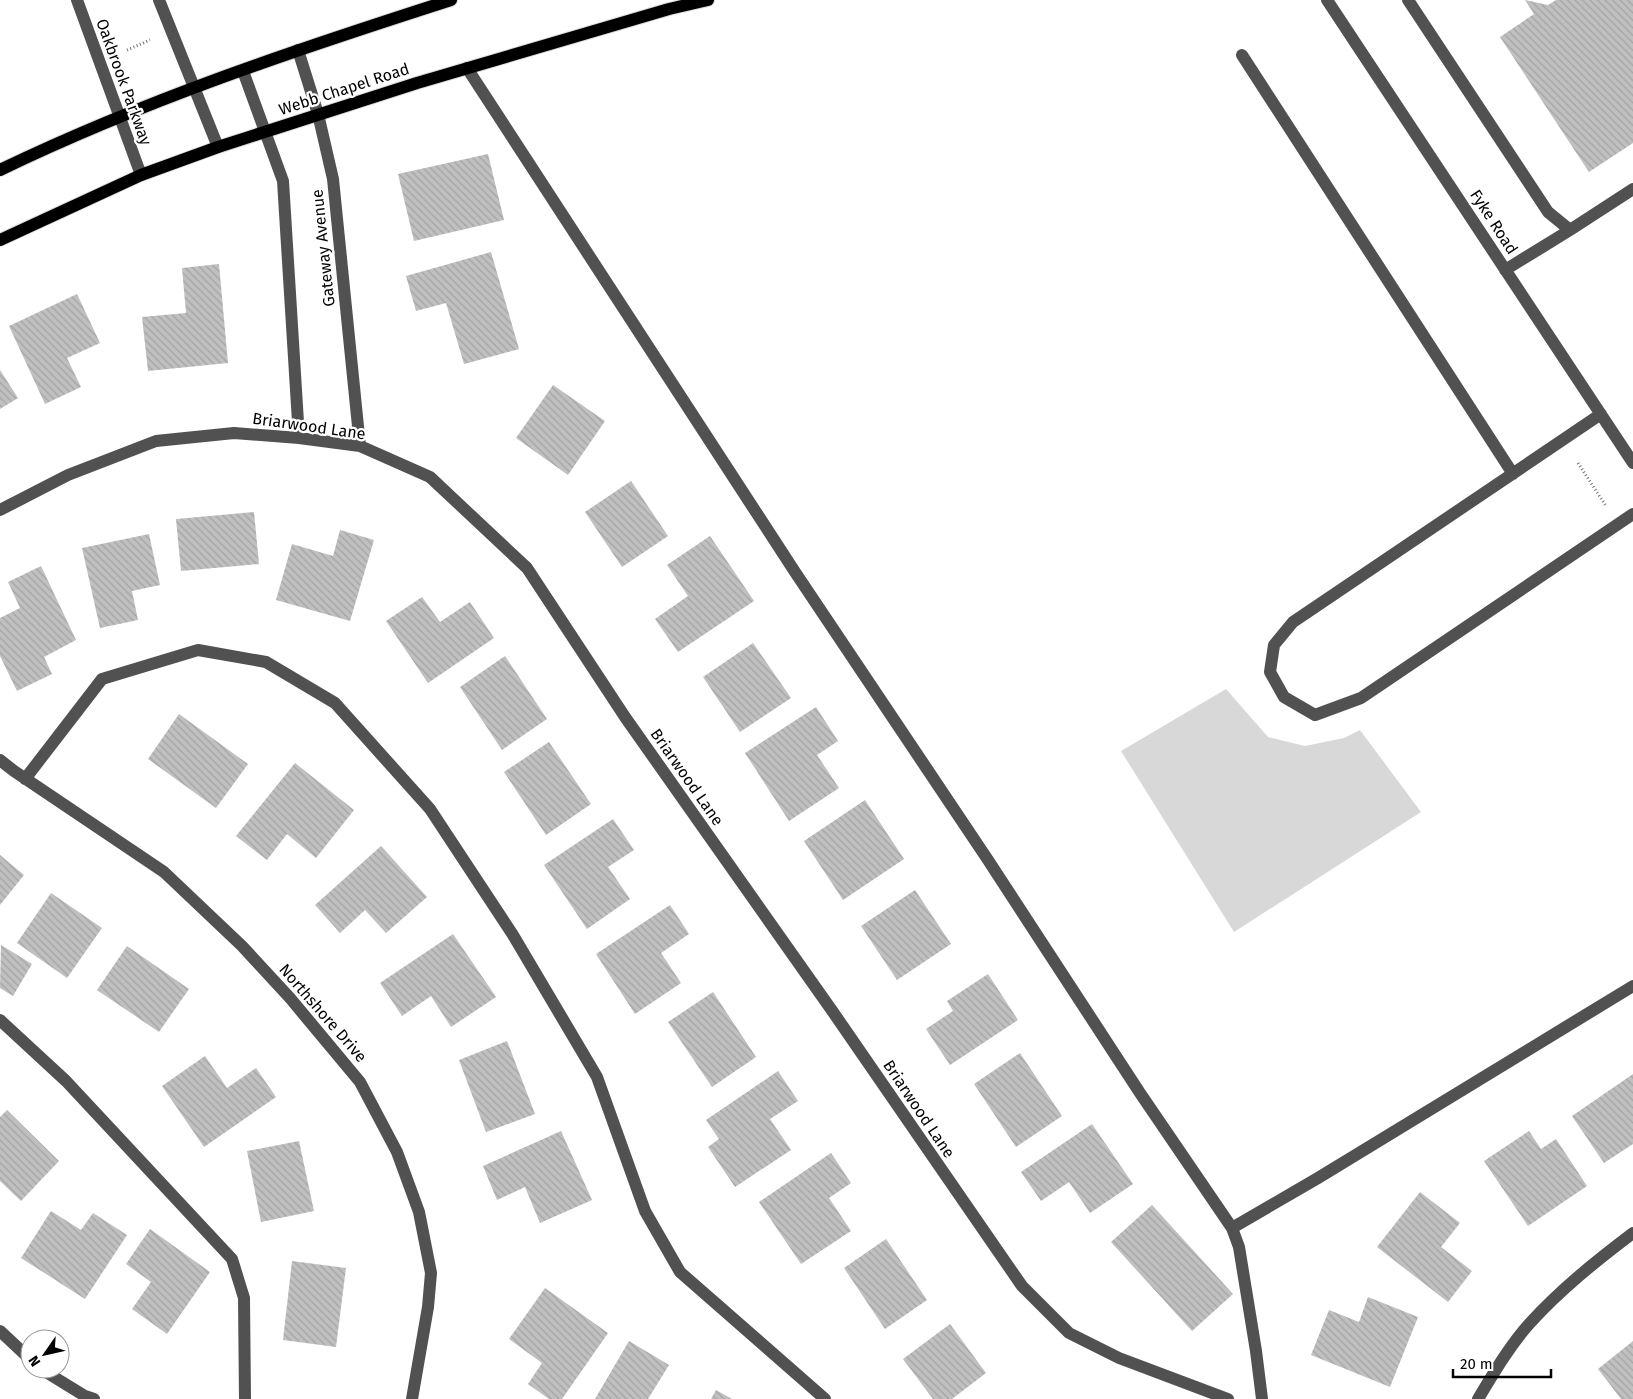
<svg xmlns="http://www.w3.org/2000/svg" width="1633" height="1399" font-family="'Fira Sans',sans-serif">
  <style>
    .green { fill: #d8d8d8 }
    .building { fill: url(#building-back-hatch) }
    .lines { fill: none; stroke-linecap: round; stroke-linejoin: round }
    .major-casing { stroke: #dbdbdb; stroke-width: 14 }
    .path { stroke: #737373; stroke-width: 3; stroke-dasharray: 1 2.5; stroke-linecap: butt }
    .minor { stroke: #515151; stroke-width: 12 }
    .major { stroke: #000; stroke-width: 12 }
    .labels { text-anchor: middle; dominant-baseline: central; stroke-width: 4.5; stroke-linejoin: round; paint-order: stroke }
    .street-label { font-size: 16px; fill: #000; stroke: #fff }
  </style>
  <defs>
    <pattern id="building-back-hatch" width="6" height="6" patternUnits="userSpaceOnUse" patternTransform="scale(1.25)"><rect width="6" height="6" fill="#c0c0c0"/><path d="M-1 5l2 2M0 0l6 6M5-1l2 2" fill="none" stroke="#a3a3a3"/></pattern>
  </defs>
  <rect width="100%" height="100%" fill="#fff"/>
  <path class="green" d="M 1226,689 L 1268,737 L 1305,746 L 1344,738 L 1360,730 L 1421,812 L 1234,932 L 1121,751 Z"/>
  <path class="building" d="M 1525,0 L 1548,5 L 1556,0 L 1633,0 L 1633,143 L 1589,172 L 1500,37 L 1534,14 Z
    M 488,154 L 504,220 L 414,241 L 398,174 Z
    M 491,252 L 519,349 L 464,364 L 446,303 L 416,311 L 406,276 Z
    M 219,264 L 228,363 L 148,371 L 142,317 L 186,313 L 182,268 Z
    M 77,294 L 100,343 L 67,358 L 81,387 L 45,404 L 9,326 Z
    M 0,370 L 18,398 L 0,409 Z
    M 553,385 L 605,421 L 568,475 L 516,438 Z
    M 631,481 L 668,536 L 622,567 L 585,512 Z
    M 254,512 L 259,564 L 181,571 L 176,519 Z
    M 340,530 L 374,540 L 350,621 L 276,600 L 292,544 L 333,556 Z
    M 149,534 L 160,585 L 132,591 L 138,620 L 100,628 L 82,548 Z
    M 710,536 L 754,601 L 678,652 L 655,619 L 688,596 L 667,565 Z
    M 41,566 L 76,640 L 44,657 L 52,674 L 17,691 L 0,656 L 0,618 L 20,608 L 8,582 Z
    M 422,597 L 440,622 L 470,602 L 494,638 L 428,683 L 386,621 Z
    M 753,643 L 791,698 L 740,732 L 703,677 Z
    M 505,656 L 547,719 L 502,750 L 460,687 Z
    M 816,707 L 838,741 L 817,755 L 839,788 L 789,821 L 745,753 Z
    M 179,714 L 248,764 L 216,808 L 148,759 Z
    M 549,742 L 591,804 L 546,835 L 504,772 Z
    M 295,763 L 354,810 L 316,858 L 287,834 L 267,860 L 236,836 Z
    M 865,800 L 904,859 L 843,900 L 804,841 Z
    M 613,819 L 634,850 L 608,867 L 630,899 L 587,929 L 544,865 Z
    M 381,846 L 427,897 L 386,933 L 365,910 L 340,933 L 315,905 Z
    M 0,855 L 24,875 L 0,905 Z
    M 915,890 L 951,944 L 897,980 L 861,926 Z
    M 51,893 L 102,928 L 67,978 L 17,943 Z
    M 670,905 L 689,934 L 661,953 L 681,983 L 635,1014 L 596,954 Z
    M 453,934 L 496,997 L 451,1027 L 431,996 L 402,1016 L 380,983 Z
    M 1,945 L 32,964 L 13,996 L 0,988 Z
    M 127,946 L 189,989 L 159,1032 L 97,990 Z
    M 988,974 L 1018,1020 L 950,1065 L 926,1029 L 953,1011 L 947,1001 Z
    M 713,992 L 756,1057 L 712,1087 L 668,1022 Z
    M 507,1041 L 535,1114 L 486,1132 L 459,1060 Z
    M 1020,1053 L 1062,1116 L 1016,1147 L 974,1084 Z
    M 205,1056 L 227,1088 L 256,1068 L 276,1097 L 204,1147 L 162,1086 Z
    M 778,1071 L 798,1101 L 770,1119 L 791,1150 L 735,1187 L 708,1147 L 719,1139 L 706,1120 Z
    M 1633,1074 L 1633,1144 L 1604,1163 L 1572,1116 Z
    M 7,1110 L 59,1161 L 21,1201 L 0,1181 L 0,1117 Z
    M 1092,1124 L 1133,1184 L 1090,1213 L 1069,1182 L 1041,1201 L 1021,1172 Z
    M 561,1131 L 592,1200 L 540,1223 L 525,1187 L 497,1200 L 483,1166 Z
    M 1529,1131 L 1541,1149 L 1556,1139 L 1587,1186 L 1528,1226 L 1484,1161 Z
    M 299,1141 L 314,1211 L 261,1222 L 247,1151 Z
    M 831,1153 L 851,1183 L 829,1198 L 851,1231 L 801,1264 L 759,1202 Z
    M 1420,1192 L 1460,1223 L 1441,1247 L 1472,1271 L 1448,1302 L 1377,1247 Z
    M 1152,1205 L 1233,1294 L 1192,1331 L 1111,1242 Z
    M 51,1211 L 81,1230 L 93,1213 L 127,1235 L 85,1299 L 21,1258 Z
    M 150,1229 L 210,1272 L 167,1334 L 132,1309 L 151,1282 L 126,1264 Z
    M 886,1239 L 927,1300 L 885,1329 L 844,1268 Z
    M 292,1261 L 346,1268 L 336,1347 L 283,1340 Z
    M 545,1288 L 608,1333 L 562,1399 L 549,1399 L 528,1384 L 542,1363 L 509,1339 Z
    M 1368,1297 L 1418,1317 L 1390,1387 L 1311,1355 L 1329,1310 L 1359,1322 Z
    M 950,1324 L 986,1373 L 952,1399 L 933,1399 L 903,1359 Z
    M 629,1341 L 669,1365 L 648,1399 L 595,1399 Z
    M 1633,1341 L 1633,1399 L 1621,1399 L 1598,1369 Z
    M 716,1390 L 732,1399 L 711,1399 Z"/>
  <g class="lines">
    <g class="major-casing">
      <path id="major" d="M 0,170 C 145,100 298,49 451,0
        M 0,240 L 141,175 L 218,147 L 417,83 L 669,9 L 708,0"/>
    </g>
    <path class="path" d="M 127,50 L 150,40
      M 1578,463 L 1606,506"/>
    <path class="minor" d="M 77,0 L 141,175
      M 159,0 L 218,147
      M 1327,0 L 1633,463
      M 1408,0 L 1548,212 L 1570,230 L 1633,189
      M 298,50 L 318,114 L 333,179 L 360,446
      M 1242,55 L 1513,474
      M 467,68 L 795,572 L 988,860 L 1140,1093 L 1232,1228 L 1239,1247 L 1256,1351 L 1262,1399
      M 243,71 L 283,181 L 299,438
      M 1505,270 L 1570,230
      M 1601,414 L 1293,622 L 1274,645 L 1270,672 L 1284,697 L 1315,715 L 1361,698 L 1633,514
      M 0,510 L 68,475 L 156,441 L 234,433 L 299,438 L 360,446 L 430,477 L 527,568 L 625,717 L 833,1012 L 1022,1286 L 1069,1333 L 1119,1358 L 1228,1399
      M 0,760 L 14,771 L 164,872 L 242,946 L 290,998 L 360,1082 L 397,1152 L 419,1212 L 431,1273 L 428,1307 L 412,1399
      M 25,779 L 102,679 L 198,650 L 266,662 L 335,703 L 430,809 L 513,935 L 597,1077 L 645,1211 L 680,1272 L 825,1399
      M 0,1020 L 66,1081 L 232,1259 L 244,1298 L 245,1399
      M 1232,1228 L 1318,1178 L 1633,986
      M 0,1331 L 30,1359
      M 41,1369 L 85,1396 L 94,1399
      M 1478,1399 C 1493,1374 1510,1345 1530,1323 C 1561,1289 1596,1261 1633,1233"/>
    <use href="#major" class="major"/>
  </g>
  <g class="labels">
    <g class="street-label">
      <text transform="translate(124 82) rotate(70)">Oakbrook Parkway</text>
      <text transform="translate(344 89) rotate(-18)">Webb Chapel Road</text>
      <text transform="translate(1494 222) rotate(57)">Fyke Road</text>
      <text transform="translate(323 248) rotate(-96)">Gateway Avenue</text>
      <text transform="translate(309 426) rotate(8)">Briarwood Lane</text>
      <text transform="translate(687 777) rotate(55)">Briarwood Lane</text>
      <text transform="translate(323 1013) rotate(49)">Northshore Drive</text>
      <text transform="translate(919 1109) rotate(56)">Briarwood Lane</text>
    </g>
  </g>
  <g transform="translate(45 1354) rotate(236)"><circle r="24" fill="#ffffff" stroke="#999999"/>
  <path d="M0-4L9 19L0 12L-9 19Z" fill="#000000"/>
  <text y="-8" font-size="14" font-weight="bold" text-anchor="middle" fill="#000000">N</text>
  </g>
  <path d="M1453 1369v8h98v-8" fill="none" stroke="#000000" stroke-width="2.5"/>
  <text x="1460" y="1369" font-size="15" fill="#000000" stroke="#ffffff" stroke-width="4" paint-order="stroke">20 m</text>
</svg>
